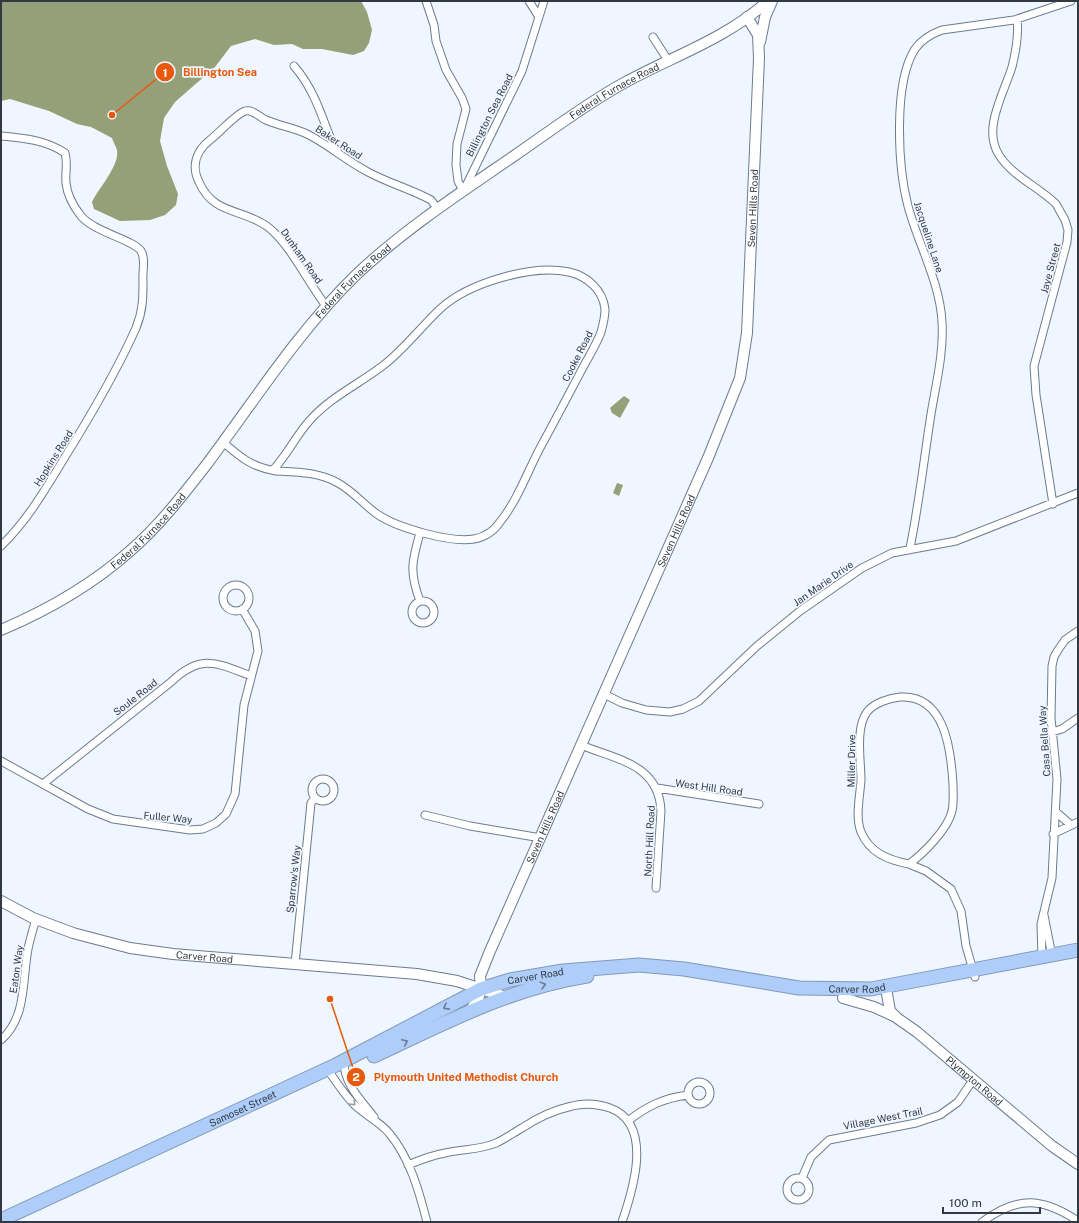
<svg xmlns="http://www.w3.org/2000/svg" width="1079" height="1223" font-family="'Public Sans',sans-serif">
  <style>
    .water { fill: #959f78 }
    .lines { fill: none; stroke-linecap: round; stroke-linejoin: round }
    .street-casing { stroke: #6c7b8f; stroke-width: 9 }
    .secondary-casing { stroke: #6c7b8f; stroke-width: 12 }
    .highway-casing { stroke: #8399b8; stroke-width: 15 }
    .street { stroke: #fff; stroke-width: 7 }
    .secondary { stroke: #fff; stroke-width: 10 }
    .highway { stroke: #aecdf8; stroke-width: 13 }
    .oneway { stroke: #6a7c94 }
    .oneway2 { stroke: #999ca0 }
    .labels { text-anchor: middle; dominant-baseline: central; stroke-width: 3.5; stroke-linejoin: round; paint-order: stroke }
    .street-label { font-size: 10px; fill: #333942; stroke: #eff6ff }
    .leader { fill: none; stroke: #e8590c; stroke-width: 1.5 }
    .callout-dot { fill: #e8590c; stroke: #eff6ff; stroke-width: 1.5 }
    .mark-label { font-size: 12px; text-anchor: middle; font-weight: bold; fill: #fff }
    .callout-label { font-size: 11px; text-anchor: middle; font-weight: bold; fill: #e8590c; stroke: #eff6ff; stroke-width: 3.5; stroke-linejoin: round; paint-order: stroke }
  </style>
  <rect width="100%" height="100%" fill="#eff6ff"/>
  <path class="water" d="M 1,1 L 361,1 L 367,12 L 372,30 L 369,43 L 364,51 L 353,55 L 322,49 L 303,49 L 292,44 L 274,45 L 255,39 L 231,46 L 215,67 L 175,102 L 164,118 L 160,141 L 167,166 L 178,194 L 176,205 L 165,215 L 150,220 L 120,221 L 94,209 L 92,202 C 99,188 120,165 117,150 C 116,146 113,142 112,138 L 91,127 L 77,124 L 49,111 L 10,99 L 1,101 Z
    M 624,396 L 630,400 L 620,418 L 612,413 L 610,408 Z
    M 617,483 L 623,485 L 619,496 L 613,493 Z"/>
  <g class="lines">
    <g class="street-casing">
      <path id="street" d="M 426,1 L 434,25 L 436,41 L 446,70 L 462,98 L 466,109 L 457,144 L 456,165 L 458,181 L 463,191
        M 529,1 L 539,17
        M 1017,19 C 1019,35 1016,51 1012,67 C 1004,93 982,129 999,155 C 1012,176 1039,187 1056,204 L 1065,220 L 1068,230 L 1067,242 L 1034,366 L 1036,395 L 1053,504
        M 653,37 L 669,62
        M 294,66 C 315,90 322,118 334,147 L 337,151
        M 1,136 C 23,138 46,140 65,153 C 68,163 65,172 66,183 C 67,194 74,207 81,216 C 94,232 134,240 141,251 C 146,259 142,272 143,281 C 143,298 143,311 136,328 C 116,373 91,415 65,457 C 46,488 28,520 1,546
        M 464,190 L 522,71 L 544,1
        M 327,307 C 308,283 291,245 268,227 C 243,208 214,216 199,182 C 191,166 196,151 210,140 C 219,133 236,114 245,111 C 253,109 259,117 266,120 C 280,126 296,128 309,135 C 330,146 347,161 368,172 C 388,183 411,189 431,200 L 437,208
        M 223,442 C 241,458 252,467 276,471 C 297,472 319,472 338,483 C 353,491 364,505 377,514 C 397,528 451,543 474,539 C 485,537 494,531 500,522 C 517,501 527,473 539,450 C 553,424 567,398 580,373 C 587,359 596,346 601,332 C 603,325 605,316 605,309 C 603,290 587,276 569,272 C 532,264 468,283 440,309 C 421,327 405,348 385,364 C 361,383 332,396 311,419 C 296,435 288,454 273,470
        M 910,548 C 919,504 924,459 931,414 C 936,384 944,352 942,322 C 940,282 918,244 908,206 C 898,168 893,83 915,49 C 922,39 931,34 942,30 L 1014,20 L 1071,1
        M223 598a13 13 0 1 1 26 0a13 13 0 1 1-26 0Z
        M412 612a11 11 0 1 1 22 0a11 11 0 1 1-22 0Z
        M 420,601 C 409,572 412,561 420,533
        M 604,694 L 622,703 L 646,710 L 670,712 L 683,709 L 699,701 L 757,646 L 800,611 L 862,568 L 892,553 L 956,541 L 1078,493
        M 1052,732 L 1062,729 L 1078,718
        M 581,745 C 617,760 659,764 661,811 L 656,888
        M 1,761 L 88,809 L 113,819 L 190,830 L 203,829 L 216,823 L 226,814 L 235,794 L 244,705 L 258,651 L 255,631 L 242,609
        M312 790a11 11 0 1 1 22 0a11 11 0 1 1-22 0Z
        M 43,784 L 171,682 C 201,653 217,663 251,676
        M 657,788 L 759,804
        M 1056,812 L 1071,825
        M 425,815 L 470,826 L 541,838
        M 1053,834 L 1078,822
        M 909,864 C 888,860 870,853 861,832 C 855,817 860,796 861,780 C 861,761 855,728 867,712 C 874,703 889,698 900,697 C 945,694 951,750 953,784 C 953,793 954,802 952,811 C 948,829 923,854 909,864 L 926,871 L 951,889 L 961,911 L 966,946 L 975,977
        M 1044,915 L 1052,956
        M 1042,958 L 1041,924 L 1052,878 L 1057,779 L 1051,718 L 1052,666 L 1054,657 L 1058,650 L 1065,640 L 1078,631
        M 295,964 L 311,803 L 315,798
        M 1,1040 C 27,1017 22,981 28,949 C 30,939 33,929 36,919
        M 344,1062 C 344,1084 361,1100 374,1117
        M 327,1069 C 337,1082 345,1097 358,1108 C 367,1116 381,1123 389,1133 C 410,1158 419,1191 427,1222
        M688 1093a11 11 0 1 1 22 0a11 11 0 1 1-22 0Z
        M 628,1121 C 647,1106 664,1098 688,1095
        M 408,1165 C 420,1160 433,1155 445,1153 C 462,1149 480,1150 496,1143 C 505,1139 513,1133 522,1128 C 537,1118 554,1110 572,1106 C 584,1103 598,1104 610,1108 C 654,1124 633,1190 622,1222
        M787 1189a11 11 0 1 1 22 0a11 11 0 1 1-22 0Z
        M 802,1178 L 811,1157 L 829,1140 L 916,1123 L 940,1115 L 958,1102 L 973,1080
        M 982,1222 C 1017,1196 1042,1197 1078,1221"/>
    </g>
    <g class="secondary-casing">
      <g id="secondary">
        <path d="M 760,42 L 765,17 L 772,1"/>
        <path id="s1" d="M 1,630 C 48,610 92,585 130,551 C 159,526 183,495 207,464 C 254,401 300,329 357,274 C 405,229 460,193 514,156 C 549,132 587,103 624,83 C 673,56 726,39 768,1"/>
        <path id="s2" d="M 1,901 L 33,918 L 73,933 L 130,948 L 173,954 L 417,974 L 457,981 L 506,997"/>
        <path id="s3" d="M 886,988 L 890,1011 L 897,1018 L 917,1032 L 1052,1146 L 1078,1164"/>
        <path d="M 843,998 L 874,1007 L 894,1016"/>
        <path id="s4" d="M 471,1010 L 478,999 L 481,989 L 480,976 L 490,951 L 708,458 L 740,378 L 747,333 L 759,58 L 758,35 L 747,17"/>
      </g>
    </g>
    <g class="highway-casing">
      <g id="highway">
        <path d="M 374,1056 C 443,1024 510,988 587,976"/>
        <path id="s5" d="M 1,1220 L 336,1065 L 481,989 L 510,980 L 563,971 L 639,965 L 684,969 L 799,988 L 871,989 L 1078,950"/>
      </g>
    </g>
    <use href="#street" class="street"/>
    <use href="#secondary" class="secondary"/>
    <use href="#highway" class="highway"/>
  </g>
  <defs><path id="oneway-chevron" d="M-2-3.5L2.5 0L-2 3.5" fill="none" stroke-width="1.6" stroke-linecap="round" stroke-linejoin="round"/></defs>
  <g class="oneway">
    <use href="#oneway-chevron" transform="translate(543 985) rotate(-15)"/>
    <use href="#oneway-chevron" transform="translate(446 1007) rotate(152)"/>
    <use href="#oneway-chevron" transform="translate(405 1042) rotate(-25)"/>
  </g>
  <use class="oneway2" href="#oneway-chevron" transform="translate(353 1103) rotate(47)"/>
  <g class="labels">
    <g class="street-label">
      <text stroke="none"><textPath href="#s1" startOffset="827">Federal Furnace Road</textPath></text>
      <text transform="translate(489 115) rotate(-63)">Billington Sea Road</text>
      <text transform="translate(339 142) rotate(33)">Baker Road</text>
      <text stroke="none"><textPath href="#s4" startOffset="859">Seven Hills Road</textPath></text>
      <text transform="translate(929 237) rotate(72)">Jacqueline Lane</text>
      <text transform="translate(302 256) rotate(55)">Dunham Road</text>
      <text transform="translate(1050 268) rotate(-75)">Jaye Street</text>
      <text stroke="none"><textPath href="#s1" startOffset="503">Federal Furnace Road</textPath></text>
      <text transform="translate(577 356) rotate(-63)">Cooke Road</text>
      <text transform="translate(53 458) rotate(-58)">Hopkins Road</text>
      <text stroke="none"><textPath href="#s1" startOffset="179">Federal Furnace Road</textPath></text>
      <text stroke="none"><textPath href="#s4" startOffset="523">Seven Hills Road</textPath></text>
      <text transform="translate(823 583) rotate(-35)">Jan Marie Drive</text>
      <text transform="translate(135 697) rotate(-38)">Soule Road</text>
      <text transform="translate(1044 741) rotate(-94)">Casa Bella Way</text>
      <text transform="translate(851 761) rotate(-89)">Miller Drive</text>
      <text transform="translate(709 787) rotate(8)">West Hill Road</text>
      <text transform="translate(168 817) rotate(5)">Fuller Way</text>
      <text stroke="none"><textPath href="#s4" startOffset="199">Seven Hills Road</textPath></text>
      <text transform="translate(649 841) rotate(-87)">North Hill Road</text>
      <text transform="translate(293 879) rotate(-84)">Sparrow's Way</text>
      <text stroke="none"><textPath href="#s2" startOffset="213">Carver Road</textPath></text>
      <text transform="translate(16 969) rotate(-82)">Eaton Way</text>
      <text stroke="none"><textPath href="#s5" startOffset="589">Carver Road</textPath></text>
      <text stroke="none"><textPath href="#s5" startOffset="913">Carver Road</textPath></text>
      <text stroke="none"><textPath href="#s3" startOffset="133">Plympton Road</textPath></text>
      <text stroke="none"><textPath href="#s5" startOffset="266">Samoset Street</textPath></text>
      <text transform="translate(883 1118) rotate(-11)">Village West Trail</text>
    </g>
  </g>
  <path class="leader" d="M112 115L165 72M330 999L356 1077"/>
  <g class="callout-dot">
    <circle cx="112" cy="115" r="4"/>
    <circle cx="330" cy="999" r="4"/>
    <circle cx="165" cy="72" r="10"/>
    <circle cx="356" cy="1077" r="10"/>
  </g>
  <g class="mark-label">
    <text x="165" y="77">1</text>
    <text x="356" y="1081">2</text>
  </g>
  <g class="callout-label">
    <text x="220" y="76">Billington Sea</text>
    <text x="466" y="1081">Plymouth United Methodist Church</text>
  </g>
  <rect width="1079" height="1223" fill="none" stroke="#333942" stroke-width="4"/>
  <path d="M943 1207v6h97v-6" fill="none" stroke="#333942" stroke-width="2"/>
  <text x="949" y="1207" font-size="12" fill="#333942" stroke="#eff6ff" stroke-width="3" paint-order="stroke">100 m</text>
</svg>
